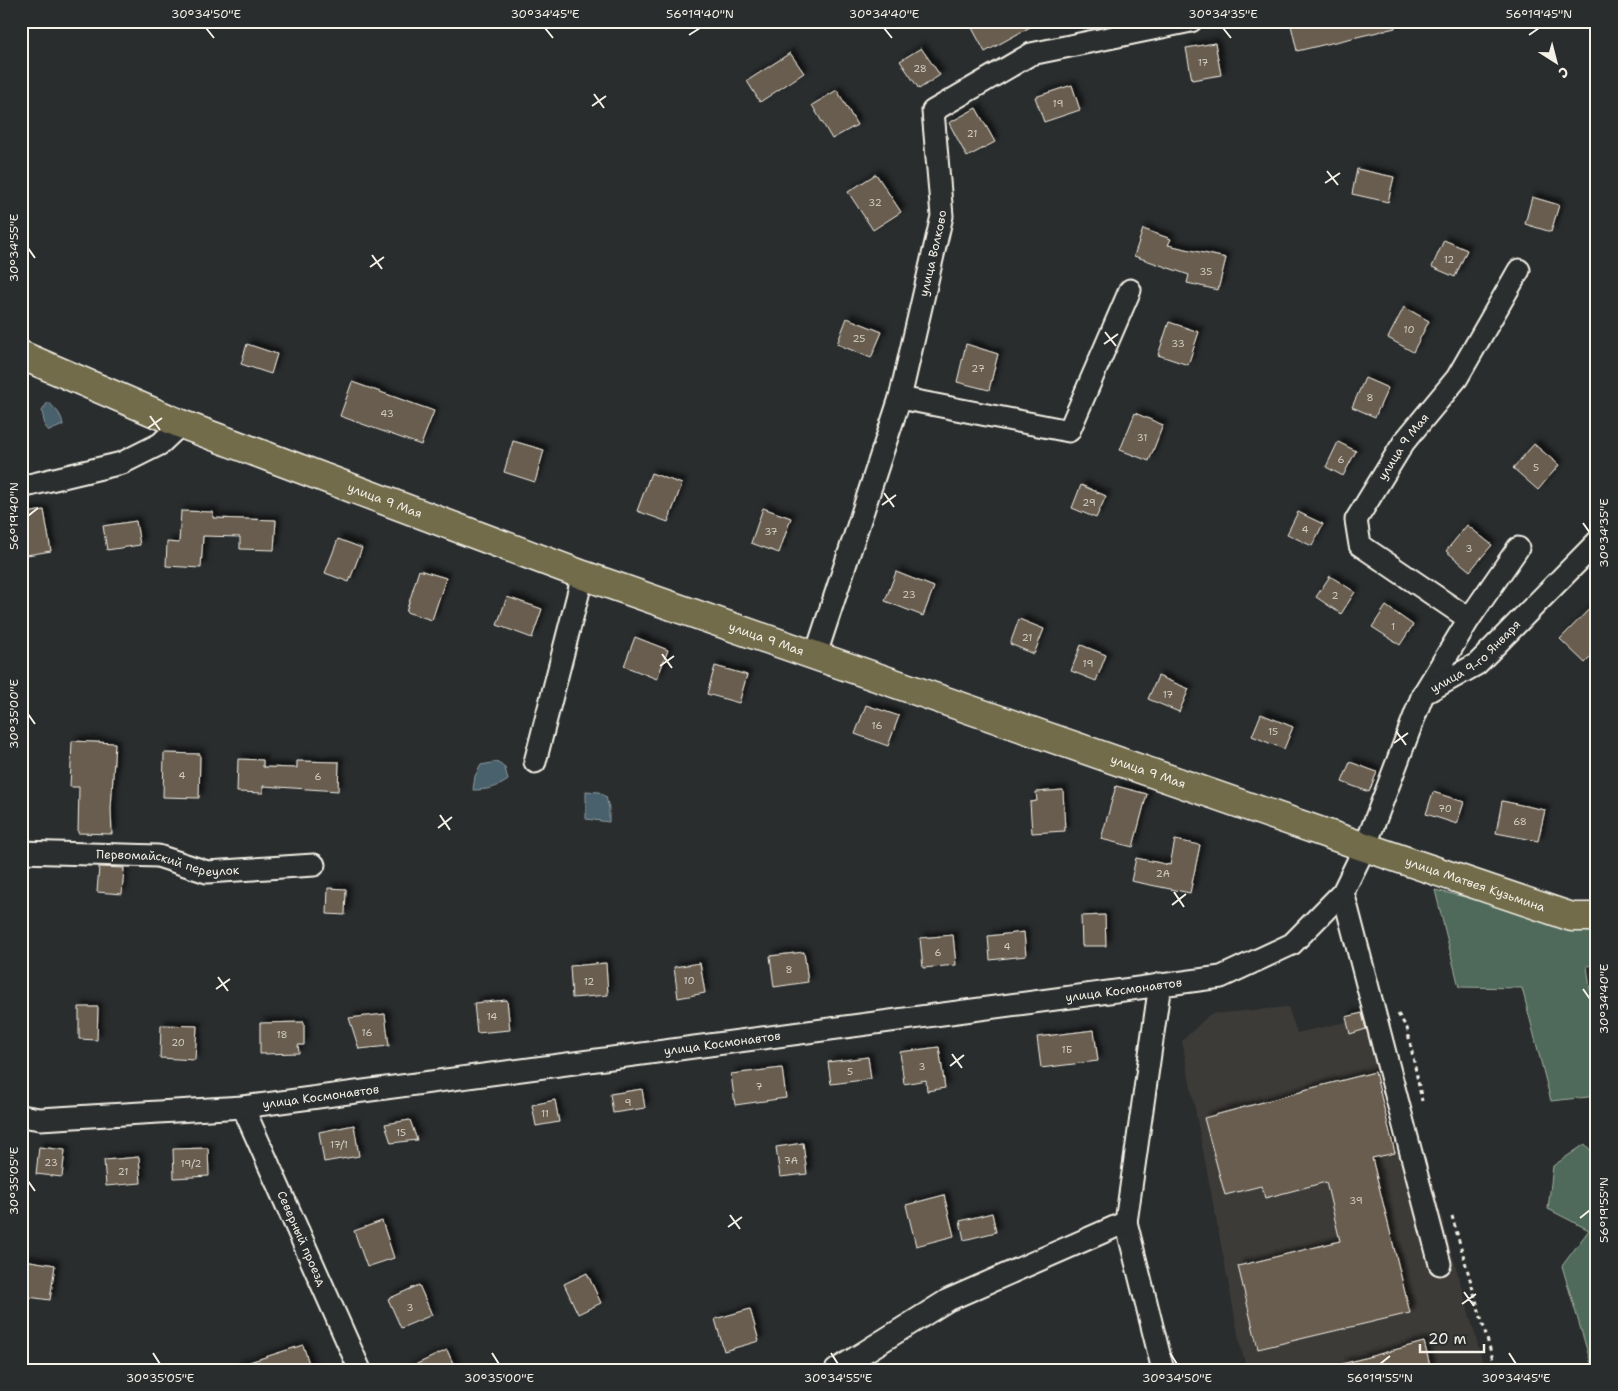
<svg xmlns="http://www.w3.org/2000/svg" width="1618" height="1391" font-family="'Shantell Sans',sans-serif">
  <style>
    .built { fill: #3d3b38 }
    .green { fill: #4f6b5a; stroke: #a2aea1 }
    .water { fill: #49616d; stroke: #8d9b9e }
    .building { fill: #685d4f; stroke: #f4f1e8; filter: url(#shadow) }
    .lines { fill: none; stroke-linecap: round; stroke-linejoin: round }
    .minor-casing { stroke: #f4f1e8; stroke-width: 25 }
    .major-casing { stroke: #f4f1e8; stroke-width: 31 }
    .path { stroke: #f4f1e8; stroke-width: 3; stroke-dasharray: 4 4; stroke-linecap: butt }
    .minor { stroke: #2a2d2e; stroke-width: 21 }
    .major { stroke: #726c4b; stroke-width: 28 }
    .ticks { fill: none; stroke: #f4f1e8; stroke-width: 2 }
    .labels { text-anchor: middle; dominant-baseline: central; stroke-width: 4; stroke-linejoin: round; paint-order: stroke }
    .number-label { font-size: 10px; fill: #d1ccc2 }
    .street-label { font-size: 12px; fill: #f4f1e8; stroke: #2a2d2e }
    .neatline { fill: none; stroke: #f4f1e8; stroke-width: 2 }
    .ticks-label { font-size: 12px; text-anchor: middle; fill: #f4f1e8 }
  </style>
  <defs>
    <filter id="shadow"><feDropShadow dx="4.5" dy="-4.5" stdDeviation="2.5" flood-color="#0009"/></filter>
  </defs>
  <rect width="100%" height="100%" fill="#2a2d2e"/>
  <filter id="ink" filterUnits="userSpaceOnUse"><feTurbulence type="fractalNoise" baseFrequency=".02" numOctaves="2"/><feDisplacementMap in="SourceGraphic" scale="10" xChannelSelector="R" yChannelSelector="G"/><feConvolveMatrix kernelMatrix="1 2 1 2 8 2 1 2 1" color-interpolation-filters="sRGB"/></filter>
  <g filter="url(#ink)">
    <path class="built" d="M 1288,1007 L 1297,1033 L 1346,1022 L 1346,1017 L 1363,1012 L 1365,1018 L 1384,1013 L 1485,1370 L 1247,1370 L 1241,1349 L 1182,1041 L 1210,1014 Z"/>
    <path class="green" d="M 1435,890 L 1597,928 L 1597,965 L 1587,966 L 1597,1041 L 1597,1096 L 1551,1101 L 1522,988 L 1459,987 Z
      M 1585,1144 L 1597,1158 L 1597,1370 L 1593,1370 L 1562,1266 L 1589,1230 L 1548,1209 L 1553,1166 Z"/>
    <path class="water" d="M 48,402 C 56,409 62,415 63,425 L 49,431 L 45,426 L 42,411 Z
      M 497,762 L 505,768 L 508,780 C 497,788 486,790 473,790 L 475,776 L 481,765 Z
      M 586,791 L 599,792 L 606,797 L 609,808 L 609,822 L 586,819 Z"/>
    <path class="building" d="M 983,21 L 1041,21 L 985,52 L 972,28 Z
      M 1290,21 L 1395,21 L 1395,28 L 1297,51 Z
      M 1215,43 L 1221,75 L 1192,80 L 1186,48 Z
      M 921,48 L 940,75 L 919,89 L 900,61 Z
      M 790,53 L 804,73 L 760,102 L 747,81 Z
      M 1072,85 L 1080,110 L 1044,122 L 1035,97 Z
      M 837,90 L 857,125 L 832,139 L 812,105 Z
      M 976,108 L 995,142 L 967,157 L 949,123 Z
      M 1357,169 L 1394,177 L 1388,202 L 1352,194 Z
      M 876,174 L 901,212 L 873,230 L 848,192 Z
      M 1532,197 L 1559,205 L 1551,232 L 1525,224 Z
      M 1143,229 L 1171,239 L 1168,245 L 1226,258 L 1218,290 L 1187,283 L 1189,275 L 1134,256 Z
      M 1444,240 L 1467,250 L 1455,277 L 1432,267 Z
      M 1404,307 L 1429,321 L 1413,352 L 1388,338 Z
      M 847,318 L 882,332 L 871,358 L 837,344 Z
      M 1169,322 L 1199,332 L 1188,365 L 1158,355 Z
      M 247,344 L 277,354 L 271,374 L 241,364 Z
      M 966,344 L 998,354 L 989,390 L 957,382 Z
      M 1365,378 L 1388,388 L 1375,417 L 1352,407 Z
      M 352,382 L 434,411 L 421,445 L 340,416 Z
      M 1135,413 L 1163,425 L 1149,461 L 1120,450 Z
      M 513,441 L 544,450 L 535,482 L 504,472 Z
      M 1338,442 L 1356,451 L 1343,476 L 1326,467 Z
      M 1534,444 L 1559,465 L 1538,490 L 1513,468 Z
      M 651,473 L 682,484 L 668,522 L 637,511 Z
      M 1081,485 L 1106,496 L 1096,518 L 1072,508 Z
      M 763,508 L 791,518 L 779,553 L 751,543 Z
      M 44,510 L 51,551 L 21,556 L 21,514 Z
      M 181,511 L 213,512 L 213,518 L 276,520 L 274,550 L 240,549 L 240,537 L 203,536 L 201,568 L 166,566 L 167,542 L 179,543 Z
      M 1298,512 L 1323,524 L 1312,546 L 1287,534 Z
      M 136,521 L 140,545 L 107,550 L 103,526 Z
      M 1467,525 L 1492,545 L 1470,571 L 1446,551 Z
      M 338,539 L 362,548 L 349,582 L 325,573 Z
      M 419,570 L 446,578 L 432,620 L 406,612 Z
      M 896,572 L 934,587 L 923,616 L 885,601 Z
      M 1330,576 L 1355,592 L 1341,614 L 1316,597 Z
      M 507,597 L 542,609 L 532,638 L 497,625 Z
      M 1597,601 L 1597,651 L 1585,663 L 1560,639 Z
      M 1386,606 L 1413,625 L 1400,645 L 1372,627 Z
      M 1019,619 L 1044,629 L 1034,654 L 1010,644 Z
      M 635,637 L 668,650 L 657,679 L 624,666 Z
      M 1081,645 L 1106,655 L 1096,681 L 1071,671 Z
      M 715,666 L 747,675 L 739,703 L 707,694 Z
      M 1158,676 L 1189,689 L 1179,712 L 1148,699 Z
      M 866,705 L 899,716 L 888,746 L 855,734 Z
      M 1261,714 L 1293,727 L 1284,749 L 1252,736 Z
      M 72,741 L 115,743 L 111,809 L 112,834 L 78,833 L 79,787 L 70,787 Z
      M 164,753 L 200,754 L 199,798 L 163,797 Z
      M 238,759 L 263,760 L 263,767 L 297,768 L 297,761 L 339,762 L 338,791 L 263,786 L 263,793 L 237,792 Z
      M 1350,762 L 1377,772 L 1369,792 L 1342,782 Z
      M 1116,786 L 1147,794 L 1133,847 L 1101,839 Z
      M 1063,790 L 1065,831 L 1032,833 L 1030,802 L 1037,801 L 1036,792 Z
      M 1433,792 L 1464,802 L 1457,824 L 1426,814 Z
      M 1502,801 L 1545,810 L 1538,841 L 1496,833 Z
      M 1175,840 L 1200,845 L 1190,893 L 1131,881 L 1136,858 L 1170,865 Z
      M 99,867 L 124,868 L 122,894 L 97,892 Z
      M 328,888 L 346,889 L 345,915 L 327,914 Z
      M 1105,915 L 1106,946 L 1082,946 L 1081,916 Z
      M 1024,932 L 1026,956 L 990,960 L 988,936 Z
      M 953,935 L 956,965 L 923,968 L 920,938 Z
      M 804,952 L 808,982 L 774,987 L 770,956 Z
      M 606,963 L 608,995 L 572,998 L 570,966 Z
      M 700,963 L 705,993 L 678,998 L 674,967 Z
      M 507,1000 L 510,1030 L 477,1033 L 474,1003 Z
      M 79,1007 L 98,1007 L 97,1040 L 79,1039 Z
      M 1362,1013 L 1366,1029 L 1350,1034 L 1346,1017 Z
      M 385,1014 L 389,1046 L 359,1049 L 349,1018 Z
      M 304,1022 L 304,1045 L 298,1045 L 299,1053 L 260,1054 L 260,1023 Z
      M 161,1025 L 197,1026 L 195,1060 L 160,1058 Z
      M 1094,1030 L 1098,1061 L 1041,1068 L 1037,1037 Z
      M 939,1047 L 945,1088 L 927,1091 L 926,1080 L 904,1084 L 900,1052 Z
      M 868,1057 L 871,1079 L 831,1084 L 828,1062 Z
      M 782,1068 L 786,1098 L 735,1105 L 731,1074 Z
      M 1375,1072 L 1395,1153 L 1372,1158 L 1410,1313 L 1258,1349 L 1238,1266 L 1340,1241 L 1326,1182 L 1265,1198 L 1261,1186 L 1225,1195 L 1204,1118 L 1304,1091 L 1304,1090 Z
      M 642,1089 L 645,1108 L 613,1113 L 610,1094 Z
      M 555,1100 L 559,1122 L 536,1126 L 532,1105 Z
      M 410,1120 L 417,1140 L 391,1143 L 385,1124 Z
      M 354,1125 L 359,1156 L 324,1162 L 319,1132 Z
      M 803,1143 L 807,1174 L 780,1177 L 776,1147 Z
      M 39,1147 L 65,1150 L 62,1177 L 36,1174 Z
      M 208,1148 L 209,1176 L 174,1178 L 173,1149 Z
      M 139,1157 L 141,1183 L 106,1186 L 104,1160 Z
      M 944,1195 L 954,1236 L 916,1246 L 906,1205 Z
      M 992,1213 L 996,1232 L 964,1240 L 960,1221 Z
      M 382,1221 L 394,1258 L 367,1267 L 354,1231 Z
      M 24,1260 L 55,1265 L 50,1300 L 21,1296 Z
      M 587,1273 L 601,1303 L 578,1314 L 564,1284 Z
      M 419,1285 L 432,1315 L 401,1328 L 388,1299 Z
      M 750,1309 L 759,1341 L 724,1351 L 715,1319 Z
      M 1424,1342 L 1431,1370 L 1343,1370 L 1342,1364 Z
      M 303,1345 L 311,1370 L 237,1370 L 237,1366 Z
      M 447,1350 L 456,1370 L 404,1370 Z"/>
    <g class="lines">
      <g class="minor-casing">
        <g id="minor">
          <path d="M 900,398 L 1069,431 L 1130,290"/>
          <path d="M 21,487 L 122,463 L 160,444 L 181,424"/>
          <path d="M 1469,619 L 1518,548"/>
          <path id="s1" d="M 815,657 L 900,398 L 942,216 L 933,111 L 1031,54 L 1191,21"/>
          <path id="s2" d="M 1424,693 L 1469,619 L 1360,545 L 1356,520 L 1404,442 L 1457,378 L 1519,270"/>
          <path d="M 535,762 L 583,575"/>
          <path id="s3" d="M 21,852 L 158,856 L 207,872 L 314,865"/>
          <path d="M 1343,892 L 1440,1264"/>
          <path id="s4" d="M 243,1107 L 360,1370"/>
          <path id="s5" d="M 21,1116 L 40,1119 L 243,1107 L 1221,977 L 1292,944 L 1343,892 L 1365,847 L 1423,694 L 1477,664 L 1597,542"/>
          <path d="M 1126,1222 L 1163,1370"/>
          <path d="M 836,1370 L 948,1300 L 1126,1222 L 1160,984"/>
        </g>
      </g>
      <g class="major-casing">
        <g id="major">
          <path id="s6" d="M 21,355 L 181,424 L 583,575 L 1359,845 L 1572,917 L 1597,917"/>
        </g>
      </g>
      <path class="path" d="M 1398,1014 L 1407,1028 L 1422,1101
        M 1452,1216 L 1496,1370"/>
      <use href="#minor" class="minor"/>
      <use href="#major" class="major"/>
    </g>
  </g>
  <path class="ticks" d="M 206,28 L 214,38M 545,28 L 553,38M 884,28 L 892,38M 1223,28 L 1231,38M 689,35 L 700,28M 1529,35 L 1539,28M 594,94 L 604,108M 592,106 L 606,96M 1327,171 L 1338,185M 1325,183 L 1340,173M 28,248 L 35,258M 372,255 L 382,269M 370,267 L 384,257M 1105,332 L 1116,346M 1104,344 L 1118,334M 150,416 L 160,430M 148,428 L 162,418M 884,493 L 894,507M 882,505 L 896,495M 28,516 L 38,508M 1583,523 L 1590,533M 662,654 L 672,668M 660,666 L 674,656M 28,714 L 35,724M 1396,731 L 1406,745M 1394,743 L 1408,733M 440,815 L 450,830M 438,828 L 452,817M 1174,892 L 1184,907M 1172,905 L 1186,894M 218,977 L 228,991M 216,989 L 230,979M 1583,989 L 1590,999M 952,1054 L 962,1068M 950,1066 L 964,1055M 28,1181 L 35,1191M 730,1215 L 740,1229M 1580,1218 L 1590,1210M 728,1227 L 742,1217M 1464,1292 L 1474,1306M 1462,1304 L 1476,1294M 153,1353 L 160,1364M 492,1353 L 499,1364M 831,1353 L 838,1364M 1170,1353 L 1177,1364M 1509,1353 L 1516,1364M 1380,1364 L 1390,1356"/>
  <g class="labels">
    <g class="number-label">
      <text x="1203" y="62">17</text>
      <text x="920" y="68">28</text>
      <text x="1058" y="103">19</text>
      <text x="972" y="133">21</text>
      <text x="875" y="202">32</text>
      <text x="1449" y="259">12</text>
      <text x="1206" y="271">35</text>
      <text x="1409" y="329">10</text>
      <text x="859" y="338">25</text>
      <text x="1178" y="343">33</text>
      <text x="978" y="368">27</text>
      <text x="1370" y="397">8</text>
      <text x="387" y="413">43</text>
      <text x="1142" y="437">31</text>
      <text x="1341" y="459">6</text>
      <text x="1536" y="467">5</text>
      <text x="1089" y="502">29</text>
      <text x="1305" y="529">4</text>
      <text x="771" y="531">37</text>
      <text x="1469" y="548">3</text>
      <text x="909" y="594">23</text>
      <text x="1335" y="595">2</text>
      <text x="1393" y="626">1</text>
      <text x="1027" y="637">21</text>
      <text x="1088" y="663">19</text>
      <text x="1168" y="694">17</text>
      <text x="877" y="725">16</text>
      <text x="1273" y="731">15</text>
      <text x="182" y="775">4</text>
      <text x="318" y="776">6</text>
      <text x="1445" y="808">70</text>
      <text x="1520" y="821">68</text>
      <text x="1163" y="873">2А</text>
      <text x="1007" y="946">4</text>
      <text x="938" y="952">6</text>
      <text x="789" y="969">8</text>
      <text x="689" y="980">10</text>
      <text x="589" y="981">12</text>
      <text x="492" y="1016">14</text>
      <text x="367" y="1032">16</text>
      <text x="282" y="1034">18</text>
      <text x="178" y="1042">20</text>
      <text x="1067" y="1049">1Б</text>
      <text x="922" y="1066">3</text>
      <text x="850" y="1071">5</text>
      <text x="759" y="1086">7</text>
      <text x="628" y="1102">9</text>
      <text x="545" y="1113">11</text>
      <text x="401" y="1132">15</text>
      <text x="339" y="1144">17/1</text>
      <text x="791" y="1160">7А</text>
      <text x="51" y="1162">23</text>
      <text x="191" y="1163">19/2</text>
      <text x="123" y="1171">21</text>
      <text x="1356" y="1200">39</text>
      <text x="410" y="1307">3</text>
    </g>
    <g class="street-label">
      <text stroke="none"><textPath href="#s1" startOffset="421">улица Волково</textPath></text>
      <text stroke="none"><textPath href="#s2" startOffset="331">улица 9 Мая</textPath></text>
      <text stroke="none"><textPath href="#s6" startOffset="392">улица 9 Мая</textPath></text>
      <text stroke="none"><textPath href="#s6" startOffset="798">улица 9 Мая</textPath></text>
      <text stroke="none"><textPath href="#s5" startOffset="1639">улица 9-го Января</textPath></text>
      <text stroke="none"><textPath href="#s6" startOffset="1202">улица 9 Мая</textPath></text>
      <text stroke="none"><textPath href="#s3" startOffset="148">Первомайский переулок</textPath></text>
      <text stroke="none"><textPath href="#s6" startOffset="1548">улица Матвея Кузьмина</textPath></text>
      <text stroke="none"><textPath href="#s5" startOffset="1111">улица Космонавтов</textPath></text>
      <text stroke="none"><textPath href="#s5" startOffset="706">улица Космонавтов</textPath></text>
      <text stroke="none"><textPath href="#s5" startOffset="301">улица Космонавтов</textPath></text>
      <text stroke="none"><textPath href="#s4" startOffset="144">Северный проезд</textPath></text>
    </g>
  </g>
  <rect width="1618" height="1391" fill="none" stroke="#2a2d2e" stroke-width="55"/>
  <g transform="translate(1556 62) rotate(144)" stroke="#2a2d2e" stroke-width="4" paint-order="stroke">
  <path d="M0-4L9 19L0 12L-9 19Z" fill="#f4f1e8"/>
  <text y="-8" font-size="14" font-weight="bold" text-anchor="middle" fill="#f4f1e8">С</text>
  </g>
  <path d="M1420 1344v8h64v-8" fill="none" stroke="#f4f1e8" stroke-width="2.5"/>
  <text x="1428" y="1344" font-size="15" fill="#f4f1e8" stroke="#2a2d2e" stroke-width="4" paint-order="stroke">20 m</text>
  <rect x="28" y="28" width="1562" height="1336" class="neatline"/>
  <g class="ticks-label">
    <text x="206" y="18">30°34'50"E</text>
    <text x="545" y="18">30°34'45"E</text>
    <text x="700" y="18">56°19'40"N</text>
    <text x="884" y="18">30°34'40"E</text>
    <text x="1223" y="18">30°34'35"E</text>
    <text x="1539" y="18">56°19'45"N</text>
    <text transform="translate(14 248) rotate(-90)" y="4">30°34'55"E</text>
    <text transform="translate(14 516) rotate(-90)" y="4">56°19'40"N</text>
    <text transform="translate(1604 533) rotate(-90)" y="4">30°34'35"E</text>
    <text transform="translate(14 714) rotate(-90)" y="4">30°35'00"E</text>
    <text transform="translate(1604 999) rotate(-90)" y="4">30°34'40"E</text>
    <text transform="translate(14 1181) rotate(-90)" y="4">30°35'05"E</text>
    <text transform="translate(1604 1210) rotate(-90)" y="4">56°19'55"N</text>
    <text x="160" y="1382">30°35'05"E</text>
    <text x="499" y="1382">30°35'00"E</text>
    <text x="838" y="1382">30°34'55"E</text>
    <text x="1177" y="1382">30°34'50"E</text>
    <text x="1380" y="1382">56°19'55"N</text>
    <text x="1516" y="1382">30°34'45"E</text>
  </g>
</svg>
